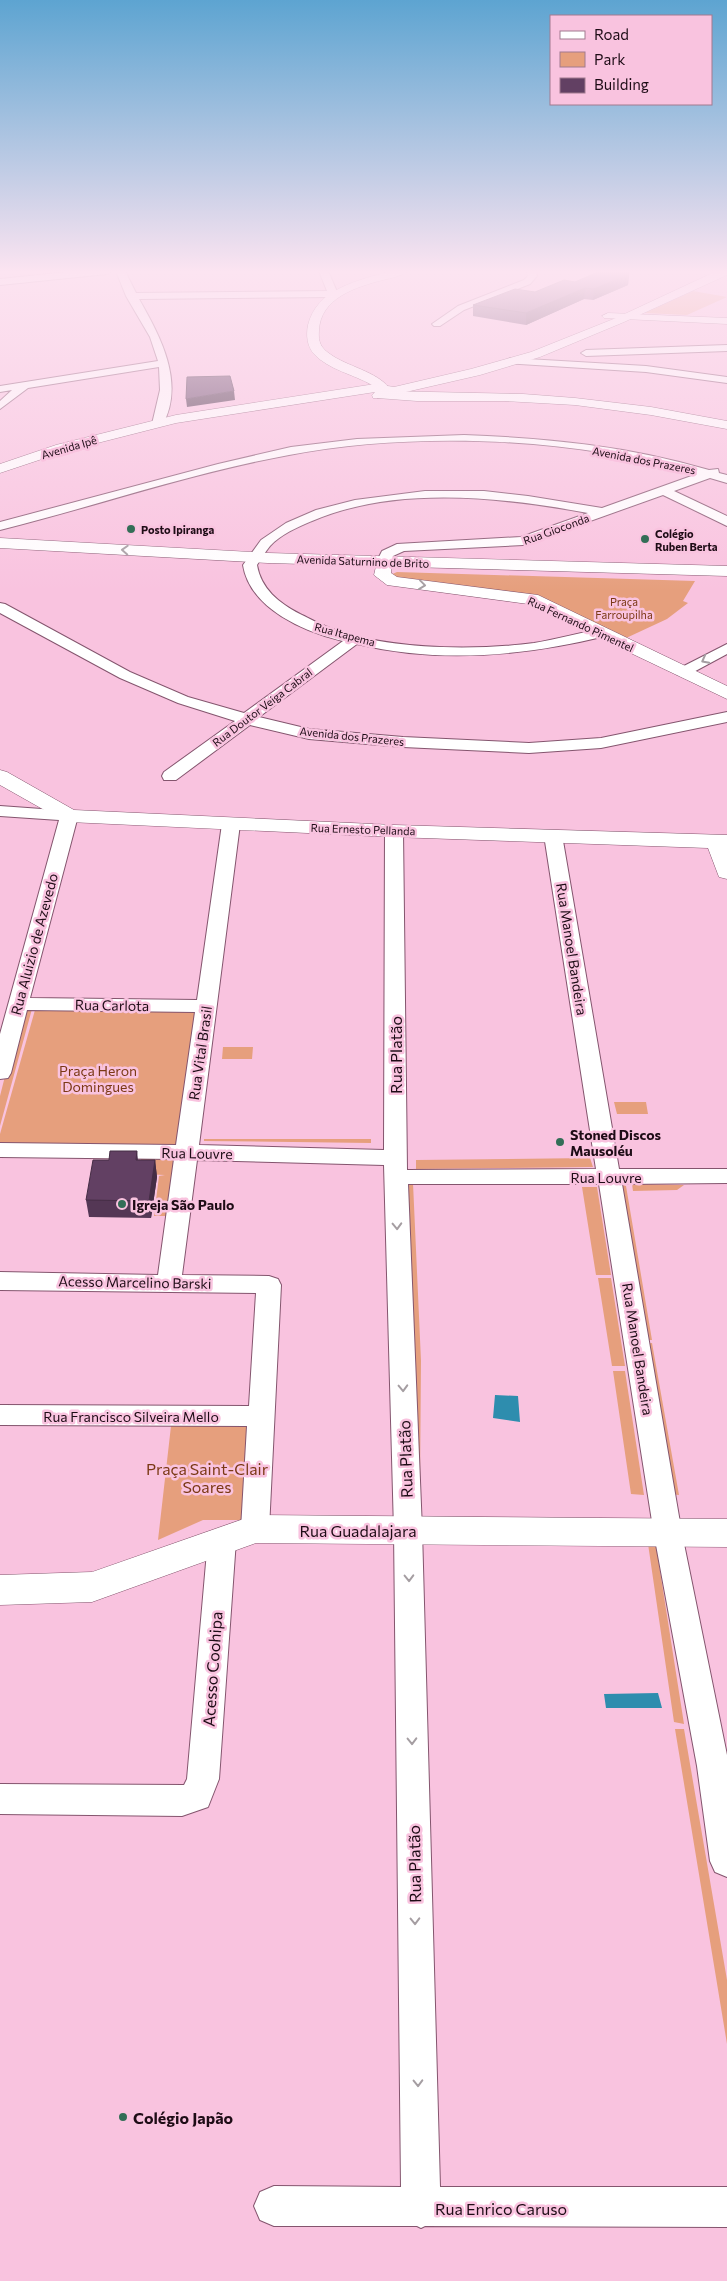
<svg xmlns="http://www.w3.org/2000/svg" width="727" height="2281" font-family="Commissioner,sans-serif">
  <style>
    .green { fill: #e69f7d }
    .water { fill: #2e8dae }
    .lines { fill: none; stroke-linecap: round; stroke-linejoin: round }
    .minor-casing { stroke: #84556e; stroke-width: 2 }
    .tertiary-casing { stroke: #84556e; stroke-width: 1 }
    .secondary-casing { stroke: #84556e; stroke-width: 1 }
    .minor { fill: #fff; fill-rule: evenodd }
    .tertiary { fill: #fff; fill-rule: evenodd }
    .secondary { fill: #fff; fill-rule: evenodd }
    .wall { fill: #543755 }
    .shaded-wall { fill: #452d45 }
    .building { fill: #624063; stroke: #452d45 }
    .oneway { stroke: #a59ea2 }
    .poi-dot { fill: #336e57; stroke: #f9c3df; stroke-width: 2 }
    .labels { text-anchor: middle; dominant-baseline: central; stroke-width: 5; stroke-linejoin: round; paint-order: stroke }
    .far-street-label { font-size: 11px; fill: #1e0c16; stroke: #f9c3df }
    .far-poi-label { font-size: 11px; font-weight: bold; fill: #1e0c16; stroke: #f9c3df; text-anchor: start }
    .far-park-label { font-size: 11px; fill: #7b3915; stroke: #f9c3df }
    .street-label { font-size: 14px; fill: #1e0c16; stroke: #f9c3df }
    .park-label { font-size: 14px; fill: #7b3915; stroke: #f9c3df }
    .poi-label { font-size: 14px; font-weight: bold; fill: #1e0c16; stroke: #f9c3df; text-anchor: start }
    .near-street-label { font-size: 16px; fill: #1e0c16; stroke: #f9c3df }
    .near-park-label { font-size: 16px; fill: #7b3915; stroke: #f9c3df }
    .near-poi-label { font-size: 16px; font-weight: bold; fill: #1e0c16; stroke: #f9c3df; text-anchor: start }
  </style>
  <rect width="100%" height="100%" fill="#f9c3df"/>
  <path class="green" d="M 693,291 L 727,297 L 687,315 L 645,313 Z
    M 397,572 L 695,581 L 683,601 L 688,603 L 667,619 L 624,639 L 529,594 L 396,579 L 390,575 Z
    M 22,1009 L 32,1009 L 0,1126 L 0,1096 Z
    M 35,1010 L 197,1011 L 176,1147 L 0,1145 L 0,1134 Z
    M 223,1047 L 253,1047 L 252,1059 L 222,1059 Z
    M 614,1102 L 646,1102 L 648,1114 L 617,1114 Z
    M 204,1139 L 371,1139 L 371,1143 L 204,1141 Z
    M 141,1155 L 176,1155 L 167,1216 L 154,1216 L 159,1176 L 165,1175 L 141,1174 Z
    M 590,1158 L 593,1167 L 416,1169 L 416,1160 Z
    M 615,1180 L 626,1186 L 652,1340 L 644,1340 Z
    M 407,1182 L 413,1183 L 421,1361 L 420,1484 Z
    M 632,1184 L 684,1185 L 677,1190 L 633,1191 Z
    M 582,1187 L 597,1187 L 611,1275 L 596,1275 Z
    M 598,1278 L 611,1278 L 625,1366 L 612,1366 Z
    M 652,1343 L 679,1495 L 668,1494 L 643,1344 Z
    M 613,1371 L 625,1371 L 644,1495 L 631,1494 Z
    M 171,1426 L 253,1426 L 247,1520 L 203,1520 L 158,1540 Z
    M 647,1537 L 655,1539 L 684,1724 L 674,1722 Z
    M 675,1729 L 684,1729 L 727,1980 L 727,2044 Z"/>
  <path class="water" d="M 495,1395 L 518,1396 L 520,1422 L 493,1418 Z
    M 658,1693 L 662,1708 L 606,1708 L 604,1694 Z"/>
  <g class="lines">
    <g class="minor-casing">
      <path id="minor" d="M 77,271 L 111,271 L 107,274 L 0,285 L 0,279 Z
        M 116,271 L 125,271 L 136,293 L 327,291 L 319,271 L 328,271 L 338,294 L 333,297 L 139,299 C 160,336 186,383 162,426 L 154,426 L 152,424 L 160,390 L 159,367 L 28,388 L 0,409 L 0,401 L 12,390 L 0,392 L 0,386 L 158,361 L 150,337 L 126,296 Z
        M 527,271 L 536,271 L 537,276 L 530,284 L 464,310 L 440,326 L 434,326 L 432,324 L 458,306 L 524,280 L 528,276 Z
        M 727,345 L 727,351 L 586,356 L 581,353 L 586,350 Z
        M 510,358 L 646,366 L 727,377 L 727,383 L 646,372 L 506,363 L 505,361 Z
        M 464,435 C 547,438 629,446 709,470 L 718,469 L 719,473 L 727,475 L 727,483 L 710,478 L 674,491 L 727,516 L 727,526 L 663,495 L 523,545 L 404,551 L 393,556 L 389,564 L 384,565 L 377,561 L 382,551 L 397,544 L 521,537 L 588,513 C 501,497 396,485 312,521 C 298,527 281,534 270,546 C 265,552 261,559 257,565 C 261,589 279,603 300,614 C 307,617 313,621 320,624 C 379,650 471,651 534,643 C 557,639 579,633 601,629 L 608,633 L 606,636 C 524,656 440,664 357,644 L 259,717 L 309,729 L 403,737 L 529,743 L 601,738 L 727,712 L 727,722 L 601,748 L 529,753 L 403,747 L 309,739 L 250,725 L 176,780 L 164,780 L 162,776 L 164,772 L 235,721 L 178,703 L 120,678 L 0,613 L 0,603 L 5,604 L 130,672 L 188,697 L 244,713 L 343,641 C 305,632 250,609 243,565 L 261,540 L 286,523 L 316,510 L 355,500 L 425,491 L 484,491 L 528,496 L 602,508 L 697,474 C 575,437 415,431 289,455 C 191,473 96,506 0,530 L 0,522 L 218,464 L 291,447 L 357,439 Z
        M 727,644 L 727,654 L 688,675 L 678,675 L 675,672 L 678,669 Z
        M 0,806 L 69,811 L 75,812 L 78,816 L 30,998 L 197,1000 L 222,824 L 225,820 L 237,820 L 240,824 L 199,1145 L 384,1150 L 385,831 L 388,827 L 400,827 L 403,831 L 407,1170 L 596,1169 L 544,835 L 547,831 L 559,831 L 562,835 L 619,1169 L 727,1169 L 727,1183 L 622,1184 L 682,1534 L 727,1755 L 727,1877 L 715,1872 L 710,1861 L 697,1766 L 654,1534 L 599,1184 L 408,1184 L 422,1530 L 440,2187 L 727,2187 L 727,2227 L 425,2226 L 421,2228 L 417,2226 L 274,2226 L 260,2220 L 254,2206 L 260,2192 L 274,2186 L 401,2187 L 394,1530 L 384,1165 L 197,1160 L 182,1275 L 269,1276 L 278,1279 L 281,1285 L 269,1529 L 265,1537 L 255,1541 L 245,1537 L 241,1529 L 247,1426 L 0,1425 L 0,1405 L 249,1406 L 256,1293 L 0,1290 L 0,1272 L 158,1275 L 174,1159 L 0,1157 L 0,1143 L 176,1145 L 195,1012 L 27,1010 L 11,1073 L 8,1078 L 0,1079 L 0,1034 L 59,820 L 0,816 Z
        M 222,1528 L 232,1532 L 236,1540 L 219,1779 L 208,1807 L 182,1816 L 0,1814 L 0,1784 L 184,1785 L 187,1779 L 208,1540 L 212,1532 Z"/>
    </g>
    <g class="tertiary-casing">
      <path id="tertiary" d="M 390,271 L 408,271 C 402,276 391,278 383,280 C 356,287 320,298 319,331 C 318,342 321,348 330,354 C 346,366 378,372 389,388 L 385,391 L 523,394 L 575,398 L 651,407 L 727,421 L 727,429 L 651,415 L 575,405 L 505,401 L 417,401 L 377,398 L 376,395 L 381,391 C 377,390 375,387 372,385 C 353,374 329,370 314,354 C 307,346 306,335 308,325 C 317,288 358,281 390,271 Z
        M 608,313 L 727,318 L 727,324 L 604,318 L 602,316 Z
        M 384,556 L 390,558 L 392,561 L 391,573 L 397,577 L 538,595 L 727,686 L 727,699 L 528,604 L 387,585 L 374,575 L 378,558 Z"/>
    </g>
    <g class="secondary-casing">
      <path id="secondary" d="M 717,271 L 727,271 L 727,275 L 624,322 L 540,357 L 480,375 L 397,394 L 389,398 L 373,398 L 372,395 L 375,392 L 176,423 L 66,451 L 0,473 L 0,464 L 56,445 L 176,415 L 375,384 L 394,387 L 471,369 L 531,352 L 616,318 Z
        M 0,538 L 268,553 L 727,566 L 727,576 L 268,563 L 0,548 Z
        M 0,770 L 7,772 L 74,810 L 394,825 L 727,835 L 727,879 L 719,877 L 708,848 L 394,837 L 69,822 L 62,820 L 0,785 Z
        M 255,1515 L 727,1519 L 727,1547 L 256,1543 L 92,1602 L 0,1605 L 0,1575 L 92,1572 Z"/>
    </g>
    <use href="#minor" class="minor"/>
    <use href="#tertiary" class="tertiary"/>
    <use href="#secondary" class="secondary"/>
  </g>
  <path class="wall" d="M 629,274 L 628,285 L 593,300 L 584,299 L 526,325 L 473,316 L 473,305 L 535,292 L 575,282 Z
    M 137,1151 L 138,1160 L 155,1160 L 157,1177 L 151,1218 L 89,1217 L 86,1200 L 109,1160 Z"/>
  <path class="shaded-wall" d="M 629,274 L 628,285 L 593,300 L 594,289 Z
    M 585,288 L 584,299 L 526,325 L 526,313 Z
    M 234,391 L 235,400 L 187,407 L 186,399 Z
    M 155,1160 L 157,1177 L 151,1218 L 149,1201 Z"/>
  <path class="building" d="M 600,271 L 628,271 L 629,274 L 594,289 L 585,288 L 526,313 L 473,305 L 515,289 L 535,292 L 564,280 L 575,282 Z
    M 230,376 L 234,391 L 186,399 L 187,377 Z
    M 110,1151 L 137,1151 L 136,1160 L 155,1160 L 149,1201 L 86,1200 L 93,1160 L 109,1160 Z"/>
  <defs><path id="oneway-chevron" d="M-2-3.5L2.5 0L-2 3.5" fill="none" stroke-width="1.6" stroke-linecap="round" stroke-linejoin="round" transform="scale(1.25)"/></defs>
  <g class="oneway">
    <use href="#oneway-chevron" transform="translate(125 550) rotate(-177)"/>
    <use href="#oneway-chevron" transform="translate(422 585) rotate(7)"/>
    <use href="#oneway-chevron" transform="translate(705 660) rotate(152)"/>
    <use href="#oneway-chevron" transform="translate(397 1226) rotate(88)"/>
    <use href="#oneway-chevron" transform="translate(403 1388) rotate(88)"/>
    <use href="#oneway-chevron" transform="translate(409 1578) rotate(89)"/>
    <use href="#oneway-chevron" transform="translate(412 1741) rotate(89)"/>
    <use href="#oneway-chevron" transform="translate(415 1921) rotate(89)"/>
    <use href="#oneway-chevron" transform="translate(418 2083) rotate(89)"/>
  </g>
  <linearGradient id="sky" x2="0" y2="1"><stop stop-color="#5da4d1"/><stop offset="0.46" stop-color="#fce4f1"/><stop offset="1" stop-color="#fce4f1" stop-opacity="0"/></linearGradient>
  <rect width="727" height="591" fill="url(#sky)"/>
  <g class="poi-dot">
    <circle cx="131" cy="529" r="5"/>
    <circle cx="645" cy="539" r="5"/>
    <circle cx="560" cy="1142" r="5"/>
    <circle cx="122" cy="1204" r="5"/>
    <circle cx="123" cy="2117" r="5"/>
  </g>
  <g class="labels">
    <g class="far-street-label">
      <text transform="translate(69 447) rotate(-16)">Avenida Ipê</text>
      <text transform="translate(644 460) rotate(11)">Avenida dos Prazeres</text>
      <text transform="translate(556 529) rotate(-20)">Rua Gioconda</text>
      <text transform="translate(363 561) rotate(2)">Avenida Saturnino de Brito</text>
      <text transform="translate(581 624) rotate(25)">Rua Fernando Pimentel</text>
      <text transform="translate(345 634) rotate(15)">Rua Itapema</text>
      <text transform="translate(262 707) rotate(-37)">Rua Doutor Veiga Cabral</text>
      <text transform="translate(352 736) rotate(6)">Avenida dos Prazeres</text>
      <text transform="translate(363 829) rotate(2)">Rua Ernesto Pellanda</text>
    </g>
    <g class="far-poi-label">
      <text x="141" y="529">Posto Ipiranga</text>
      <text x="655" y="533">Colégio<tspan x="655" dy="13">Ruben Berta</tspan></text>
    </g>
    <g class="far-park-label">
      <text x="624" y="601">Praça<tspan x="624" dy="13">Farroupilha</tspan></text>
    </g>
    <g class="street-label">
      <text transform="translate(34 944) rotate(-75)">Rua Aluizio de Azevedo</text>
      <text transform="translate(572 949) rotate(81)">Rua Manoel Bandeira</text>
      <text transform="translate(112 1005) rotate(1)">Rua Carlota</text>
      <text transform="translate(200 1053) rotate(-82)">Rua Vital Brasil</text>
      <text transform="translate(197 1153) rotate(1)">Rua Louvre</text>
      <text x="606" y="1177">Rua Louvre</text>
      <text transform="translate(135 1282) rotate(1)">Acesso Marcelino Barski</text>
      <text transform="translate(638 1349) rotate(81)">Rua Manoel Bandeira</text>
      <text x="131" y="1416">Rua Francisco Silveira Mello</text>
    </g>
    <g class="park-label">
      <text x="98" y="1070">Praça Heron<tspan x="98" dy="16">Domingues</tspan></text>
    </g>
    <g class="poi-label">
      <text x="570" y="1134">Stoned Discos<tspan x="570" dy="16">Mausoléu</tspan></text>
      <text x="132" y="1204">Igreja São Paulo</text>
    </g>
    <g class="near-street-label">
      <text transform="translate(395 1055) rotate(-90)">Rua Platão</text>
      <text transform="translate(405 1459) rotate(-92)">Rua Platão</text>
      <text x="358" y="1530">Rua Guadalajara</text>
      <text transform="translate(212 1669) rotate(-86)">Acesso Coohipa</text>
      <text transform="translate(414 1864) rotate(-91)">Rua Platão</text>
      <text x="501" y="2208">Rua Enrico Caruso</text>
    </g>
    <g class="near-park-label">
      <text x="207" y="1468">Praça Saint-Clair<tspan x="207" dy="18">Soares</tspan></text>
    </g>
    <g class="near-poi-label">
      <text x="133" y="2117">Colégio Japão</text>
    </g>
  </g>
  <rect x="550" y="15" width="162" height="90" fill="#f9c3df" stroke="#a17a8f"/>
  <rect x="560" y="31" width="25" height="8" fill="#ffffff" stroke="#a17a8f"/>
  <text x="594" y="40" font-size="15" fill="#1e0c16">Road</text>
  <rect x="560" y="52" width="25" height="15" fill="#e69f7d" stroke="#a17a8f"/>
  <text x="594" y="65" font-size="15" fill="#1e0c16">Park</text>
  <rect x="560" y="78" width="25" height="15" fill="#624063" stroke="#a17a8f"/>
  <text x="594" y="90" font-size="15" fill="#1e0c16">Building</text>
</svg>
